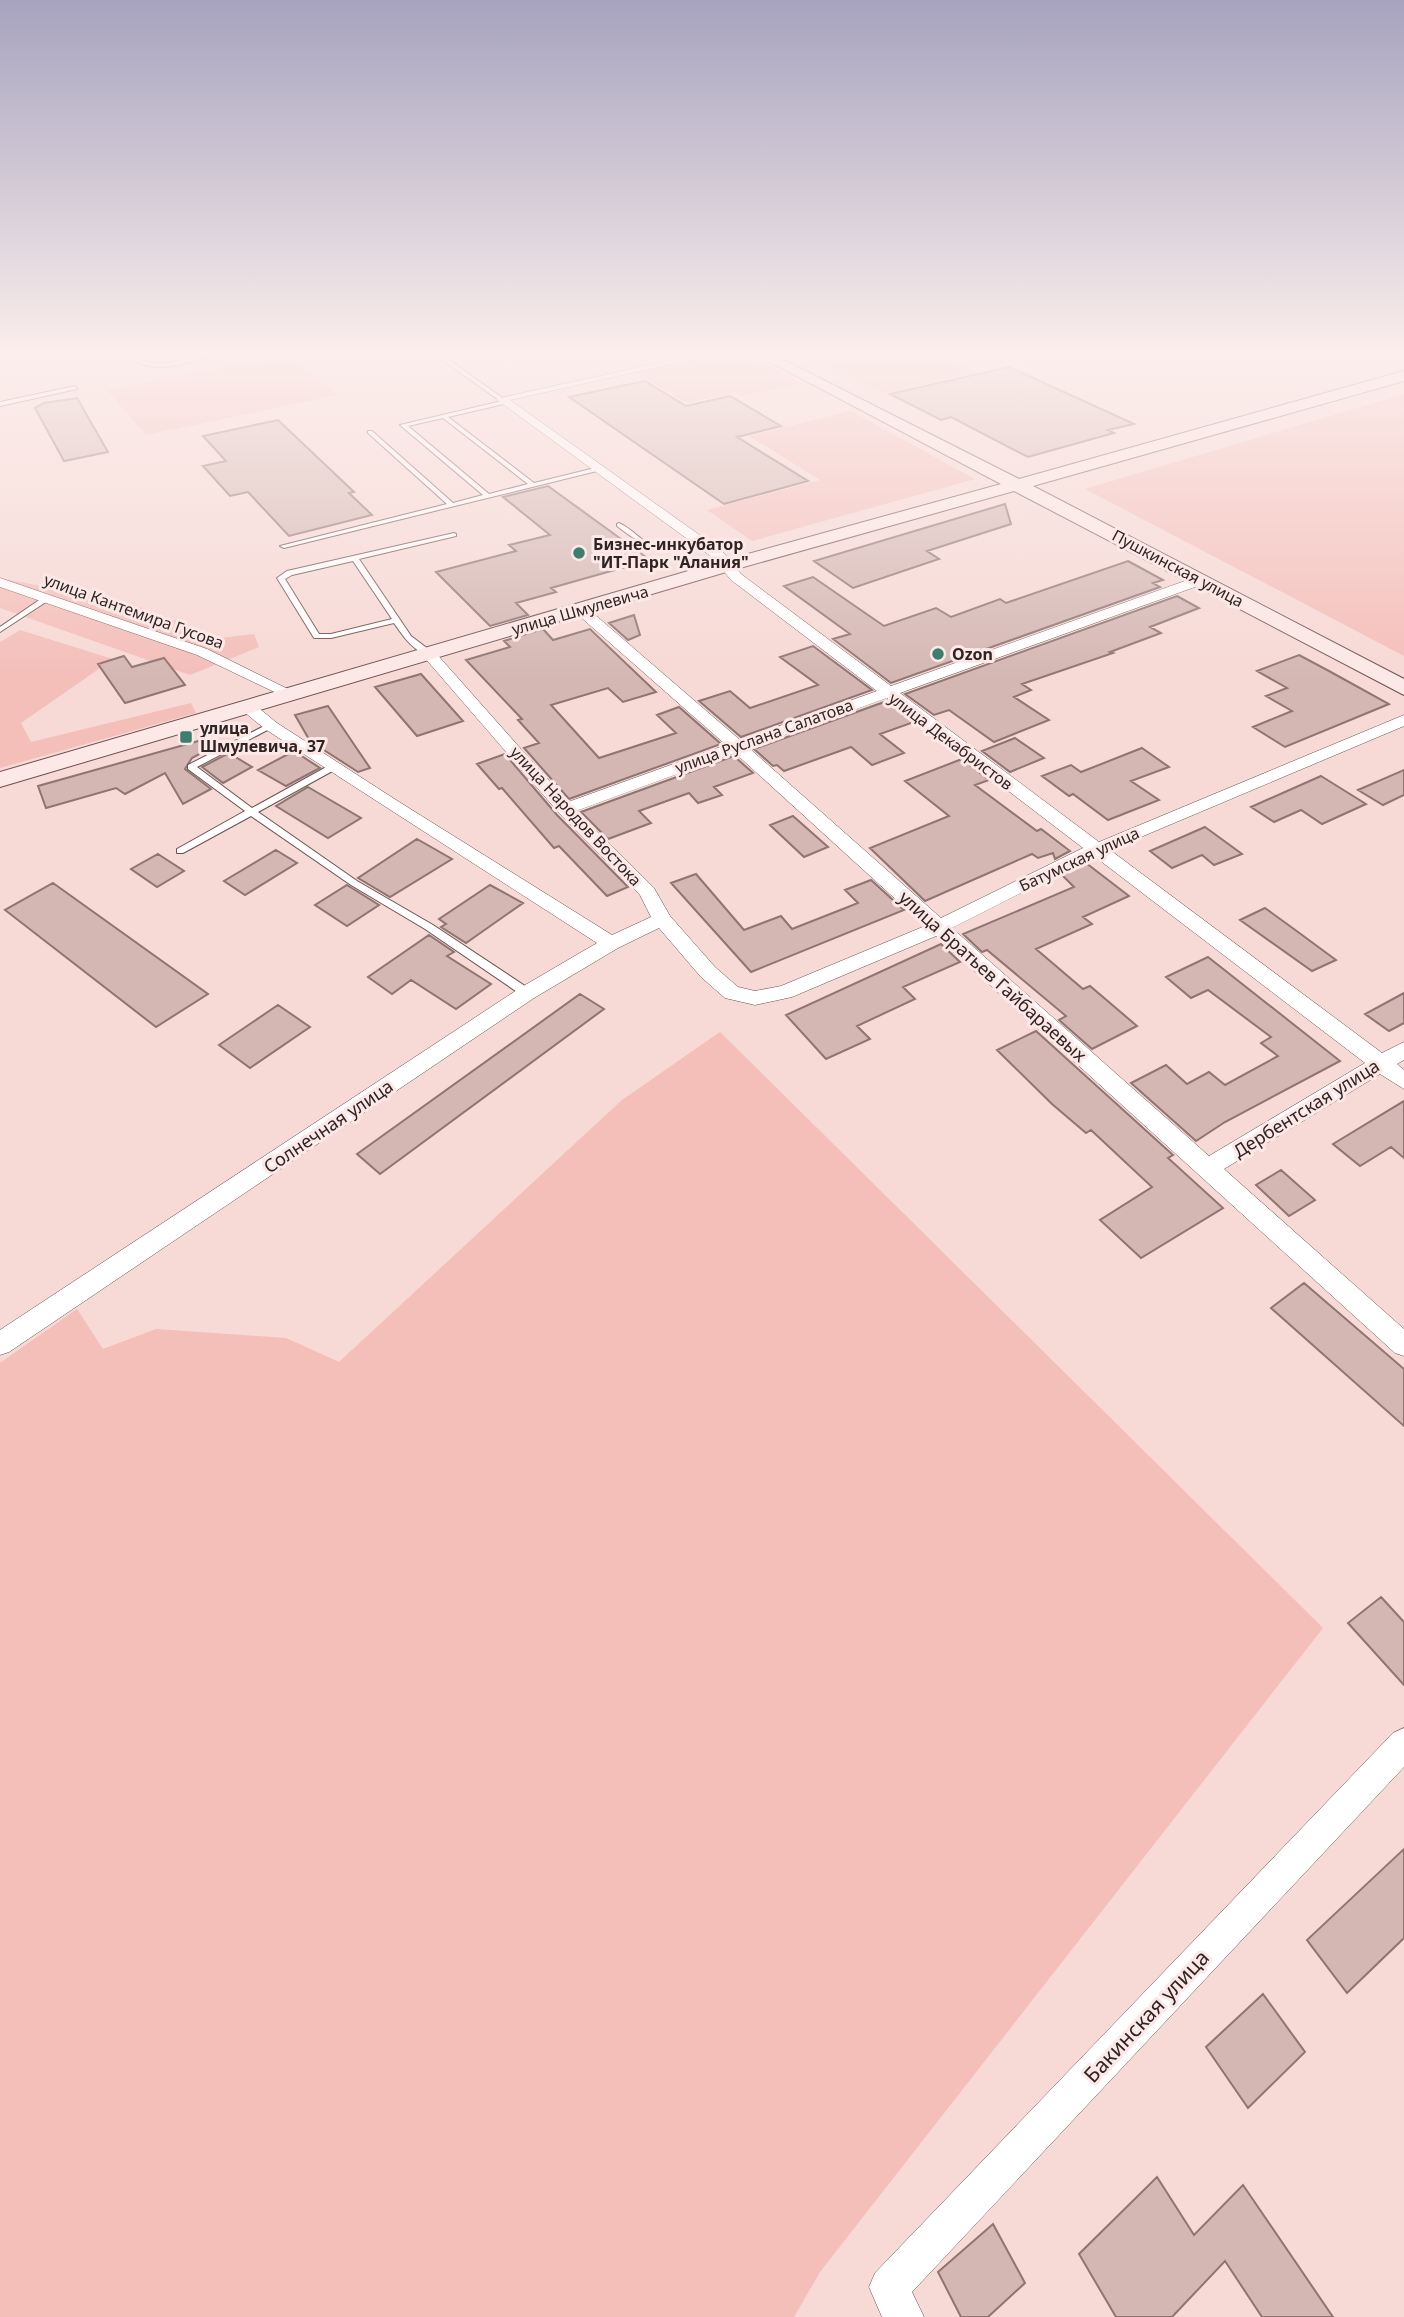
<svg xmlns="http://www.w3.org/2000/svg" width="1404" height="2317" font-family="'Noto Sans',sans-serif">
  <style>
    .green { fill: #f4beb9 }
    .building { fill: #d4b7b3; stroke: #8f7471; stroke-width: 2 }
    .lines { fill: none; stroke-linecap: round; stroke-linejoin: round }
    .lane-casing { stroke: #6b514f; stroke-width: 2 }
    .street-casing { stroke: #6b514f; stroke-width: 1 }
    .secondary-casing { stroke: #6b514f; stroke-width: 2 }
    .lane { fill: #fff; fill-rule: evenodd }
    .street { fill: #fff; fill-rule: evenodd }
    .secondary { fill: #fce8e6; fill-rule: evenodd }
    .poi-dot { fill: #3d7e6e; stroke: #fce9e7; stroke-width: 2.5 }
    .labels { text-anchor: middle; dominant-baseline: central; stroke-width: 6; stroke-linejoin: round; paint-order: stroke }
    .far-poi-label { font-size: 16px; font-weight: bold; fill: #302423; stroke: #fce9e7; text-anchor: start }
    .far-street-label { font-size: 16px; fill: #302423; stroke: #fce9e7 }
    .street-label { font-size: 18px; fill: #302423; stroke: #fce9e7 }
    .near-street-label { font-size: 21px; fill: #302423; stroke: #fce9e7 }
  </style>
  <rect width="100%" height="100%" fill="#f7d9d5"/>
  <path class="green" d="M 288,355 L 337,395 L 146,435 L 107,390 Z
    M 717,355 L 749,355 L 801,383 L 742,396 L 734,392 L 686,403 L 636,372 Z
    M 805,355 L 941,355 L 978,372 L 883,393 Z
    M 1404,394 L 1404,656 L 1085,489 Z
    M 851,411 L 975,479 L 752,541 L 707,510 L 820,480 L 749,436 Z
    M 0,578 L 129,603 L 220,638 L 254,634 L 259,647 L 190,675 L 0,608 Z
    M 20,630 L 113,659 L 21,723 L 31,742 L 191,703 L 196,713 L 0,768 L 0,642 Z
    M 720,1032 L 1323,1628 L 820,2272 L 794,2317 L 0,2317 L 0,1363 L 77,1309 L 103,1349 L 156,1329 L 286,1338 L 339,1362 L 622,1100 Z"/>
  <path class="building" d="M 1009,367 L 1134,424 L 1108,430 L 1114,433 L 1028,457 L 951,417 L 941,420 L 890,394 Z
    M 645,381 L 686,406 L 730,396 L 781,426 L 737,437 L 808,481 L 724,504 L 569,397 Z
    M 77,398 L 108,452 L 64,461 L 35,408 L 44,403 Z
    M 278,420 L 354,492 L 349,493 L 372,515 L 289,536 L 248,492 L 230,496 L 203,466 L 226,461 L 203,436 Z
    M 548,486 L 650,560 L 551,588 L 556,592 L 516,603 L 528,615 L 490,626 L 436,572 L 516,551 L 509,545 L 550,535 L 503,497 Z
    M 1005,504 L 1011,524 L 927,551 L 939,559 L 853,588 L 814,561 Z
    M 1128,561 L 1163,580 L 1153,583 L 1160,587 L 891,683 L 833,639 L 850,634 L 784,586 L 813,577 L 884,626 L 936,608 L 951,617 L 1000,599 L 1006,603 Z
    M 1177,596 L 1199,608 L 1150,627 L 1161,633 L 1110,652 L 1113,653 L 1022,684 L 1031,690 L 1014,697 L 1049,720 L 994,742 L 949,710 L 934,715 L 905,694 Z
    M 634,615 L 640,635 L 628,640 L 609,623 Z
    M 543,629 L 553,640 L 590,629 L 656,692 L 623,702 L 608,688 L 551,705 L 599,758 L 676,733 L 657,715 L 679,707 L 721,744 L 569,799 L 524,748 L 539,743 L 518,720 L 522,719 L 466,660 L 510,647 L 504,641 Z
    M 813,646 L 872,690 L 741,737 L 699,701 L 730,691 L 750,708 L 818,685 L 780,657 Z
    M 1299,655 L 1329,671 L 1389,704 L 1285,747 L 1253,727 L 1292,711 L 1266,696 L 1287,688 L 1257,671 Z
    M 124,656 L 132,667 L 164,658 L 185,685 L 125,703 L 98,664 Z
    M 421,674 L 463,721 L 417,736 L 375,687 Z
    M 887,701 L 914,722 L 880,734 L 904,753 L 872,765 L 851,747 L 784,771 L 777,765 L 773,766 L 754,749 Z
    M 328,706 L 370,768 L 358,772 L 310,741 L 295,715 Z
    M 209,738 L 212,747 L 192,758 L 185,769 L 211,789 L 183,804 L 165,773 L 125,794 L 116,788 L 46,808 L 38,786 Z
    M 1015,738 L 1044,758 L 1010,772 L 982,751 Z
    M 1142,748 L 1169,767 L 1131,781 L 1159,800 L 1108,820 L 1073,794 L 1069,796 L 1042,776 L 1071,765 L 1081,772 Z
    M 294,751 L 320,768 L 286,786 L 258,770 Z
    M 229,753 L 252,767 L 223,783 L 202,767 Z
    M 505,754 L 557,815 L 628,887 L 607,896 L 559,846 L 554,848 L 502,788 L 499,789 L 477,764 Z
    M 734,756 L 753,773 L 714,787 L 722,795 L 698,803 L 689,793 L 639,811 L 651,823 L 608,839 L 581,812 Z
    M 962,759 L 989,780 L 975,785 L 1037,831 L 1041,829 L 1070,851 L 1055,859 L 1053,853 L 1038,858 L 1032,854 L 925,901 L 870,848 L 949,816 L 905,781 Z
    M 1404,770 L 1404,795 L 1383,805 L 1358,790 Z
    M 1321,776 L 1366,804 L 1322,824 L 1301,810 L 1274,822 L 1251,807 Z
    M 308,787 L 361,818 L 328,838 L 276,806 Z
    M 793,816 L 828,847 L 804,857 L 770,825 Z
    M 1205,827 L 1242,854 L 1214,865 L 1202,855 L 1172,868 L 1150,851 Z
    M 417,839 L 452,859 L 390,897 L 358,878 Z
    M 276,850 L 297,863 L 245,895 L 224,881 Z
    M 158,854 L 184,871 L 157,887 L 131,869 Z
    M 1086,863 L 1129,896 L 1083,917 L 1092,924 L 1036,949 L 1083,989 L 1090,986 L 1137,1026 L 1092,1049 L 1059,1020 L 1066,1016 L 987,950 L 982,952 L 963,934 L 1074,887 L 1062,875 Z
    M 696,874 L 744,930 L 781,916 L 792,929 L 848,907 L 858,903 L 845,890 L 871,880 L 904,910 L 751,972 L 671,883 Z
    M 53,883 L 208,994 L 156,1027 L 5,910 Z
    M 347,885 L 379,905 L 347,926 L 315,905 Z
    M 490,885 L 523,903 L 466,943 L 441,927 L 446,924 L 439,919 Z
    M 1265,908 L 1298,932 L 1336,960 L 1312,971 L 1240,920 Z
    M 429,935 L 454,952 L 447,956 L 491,984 L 456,1009 L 411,980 L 392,994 L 368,977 Z
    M 941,944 L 960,962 L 903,987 L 915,999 L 857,1026 L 870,1039 L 826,1059 L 786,1015 Z
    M 1208,957 L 1340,1061 L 1225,1122 L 1196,1141 L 1131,1083 L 1166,1065 L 1187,1084 L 1209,1072 L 1225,1085 L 1278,1056 L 1261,1043 L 1271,1037 L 1208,990 L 1191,998 L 1166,977 Z
    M 1404,993 L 1404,1023 L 1389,1031 L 1365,1014 Z
    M 580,994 L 604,1009 L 380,1174 L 357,1154 Z
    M 278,1005 L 310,1027 L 250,1068 L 219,1045 Z
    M 1036,1031 L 1173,1155 L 1168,1158 L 1223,1208 L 1141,1258 L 1100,1220 L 1152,1187 L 1091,1130 L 1086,1133 L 1052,1104 L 997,1050 Z
    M 1404,1101 L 1404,1158 L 1391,1147 L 1360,1166 L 1333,1144 Z
    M 1281,1170 L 1315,1200 L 1289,1216 L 1256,1185 Z
    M 1304,1283 L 1404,1369 L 1404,1426 L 1271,1308 Z
    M 1381,1597 L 1404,1622 L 1404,1685 L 1348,1623 Z
    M 1404,1849 L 1404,1938 L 1347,1993 L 1307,1940 Z
    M 1263,1994 L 1305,2052 L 1248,2108 L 1206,2047 Z
    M 1157,2177 L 1194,2235 L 1243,2185 L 1333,2317 L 1262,2317 L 1225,2261 L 1172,2317 L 1116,2317 L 1079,2254 Z
    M 993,2224 L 1025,2283 L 988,2317 L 961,2317 L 938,2272 Z"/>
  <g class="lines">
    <g class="lane-casing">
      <path id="lane" d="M 127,355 L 133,355 C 154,371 180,360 203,355 L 211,355 C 186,365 149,375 127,355 Z
        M 438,355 L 442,355 L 504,399 L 499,400 L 438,357 Z
        M 75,386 L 77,389 L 0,406 L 0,402 Z
        M 506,400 L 508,403 L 448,417 L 534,483 L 599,467 L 601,470 L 284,548 L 280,546 L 447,504 L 368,433 L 368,431 L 372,431 L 453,503 L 483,495 L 400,425 ZM 443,418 L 528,484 L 489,494 L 408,426 Z
        M 619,523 C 628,527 635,534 643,540 C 662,552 680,544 700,539 L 703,541 C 668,560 646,549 617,526 L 617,524 Z
        M 454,533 L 456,534 L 456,536 L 359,559 L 411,636 L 432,652 L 432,656 C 415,654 403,636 394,623 L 331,638 L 314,638 L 277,578 L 287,571 ZM 353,561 L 392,619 L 331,634 L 319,634 L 285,579 L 292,575 Z
        M 45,596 L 52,598 L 0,632 L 0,627 Z
        M 268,724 L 275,726 L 197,767 L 252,808 L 330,765 L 336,765 L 336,769 L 258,812 L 357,881 L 433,925 L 531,990 L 532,993 L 531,996 L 523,996 L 425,929 L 351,885 L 251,816 L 183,853 L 177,853 L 177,849 L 245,811 L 188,769 L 188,765 Z"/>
    </g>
    <g class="street-casing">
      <path id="street" d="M 695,355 L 712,355 L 510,400 L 722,551 L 741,574 L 891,686 L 1196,577 L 1206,577 L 1206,583 L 900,693 L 1099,842 L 1404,715 L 1404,726 L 1110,850 L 1382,1053 L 1404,1042 L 1404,1060 L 1397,1064 L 1404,1070 L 1404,1089 L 1380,1074 L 1224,1169 L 1404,1329 L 1404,1356 L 1395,1353 L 936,936 L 792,997 L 755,1005 L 725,998 L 701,977 L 659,928 L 618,948 L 534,998 L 9,1352 L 0,1355 L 0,1330 L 520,988 L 597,943 L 265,729 L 243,711 L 241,708 L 243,705 L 255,705 L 277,723 L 396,800 L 612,935 L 651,917 L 640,895 L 559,813 L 424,657 L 422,654 L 424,651 L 434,651 L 568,802 L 726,745 L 576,613 L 576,607 L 586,607 L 740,740 L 877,691 L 731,580 L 712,557 L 496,399 ZM 887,698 L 1083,848 L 941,918 L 749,748 ZM 735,753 L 925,926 L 781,986 L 755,991 L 738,987 L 715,967 L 670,916 L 654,888 L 576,811 ZM 1094,856 L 1365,1063 L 1209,1156 L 952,928 Z
        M 0,578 L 207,649 L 300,695 L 297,698 L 287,698 L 197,655 L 0,587 Z
        M 1404,1728 L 1404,1767 L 912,2292 L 924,2317 L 882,2317 L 869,2287 L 875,2273 L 1393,1733 Z"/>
    </g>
    <g class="secondary-casing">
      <path id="secondary" d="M 757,355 L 774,355 L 1019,479 L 1404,371 L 1404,381 L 1033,486 L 1404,679 L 1404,695 L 1014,491 L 733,570 L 0,787 L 0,772 L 719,562 L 1001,484 Z"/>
    </g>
    <use href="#lane" class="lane"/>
    <use href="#street" class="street"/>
    <use href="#secondary" class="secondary"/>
  </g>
  <linearGradient id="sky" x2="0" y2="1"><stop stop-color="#a7a3bf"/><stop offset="0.52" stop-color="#fbeeec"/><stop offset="1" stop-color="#fbeeec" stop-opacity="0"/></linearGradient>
  <rect width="1404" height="679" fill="url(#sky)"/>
  <g class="poi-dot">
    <circle cx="579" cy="553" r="7"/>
    <circle cx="938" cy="654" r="7"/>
    <rect x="179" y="730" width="14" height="14" rx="3.5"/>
  </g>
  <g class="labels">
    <g class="far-poi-label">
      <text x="593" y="544">Бизнес-инкубатор<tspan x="593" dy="18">"ИТ-Парк "Алания"</tspan></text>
      <text x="952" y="654">Ozon</text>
      <text x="200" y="728">улица<tspan x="200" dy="18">Шмулевича, 37</tspan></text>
    </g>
    <g class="far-street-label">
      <text transform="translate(1178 568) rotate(28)">Пушкинская улица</text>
      <text transform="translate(580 610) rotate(-16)">улица Шмулевича</text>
      <text transform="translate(134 611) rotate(20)">улица Кантемира Гусова</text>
      <text transform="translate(764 736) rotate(-20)">улица Руслана Салатова</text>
      <text transform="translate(951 741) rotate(37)">улица Декабристов</text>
      <text transform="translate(576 816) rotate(47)">улица Народов Востока</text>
      <text transform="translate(1079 859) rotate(-25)">Батумская улица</text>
    </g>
    <g class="street-label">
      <text transform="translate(993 976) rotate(42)">улица Братьев Гайбараевых</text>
      <text transform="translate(1306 1108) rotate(-32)">Дербентская улица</text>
      <text transform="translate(328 1126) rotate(-34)">Солнечная улица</text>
    </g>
    <g class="near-street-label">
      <text transform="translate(1146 2016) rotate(-47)">Бакинская улица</text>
    </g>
  </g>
</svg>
